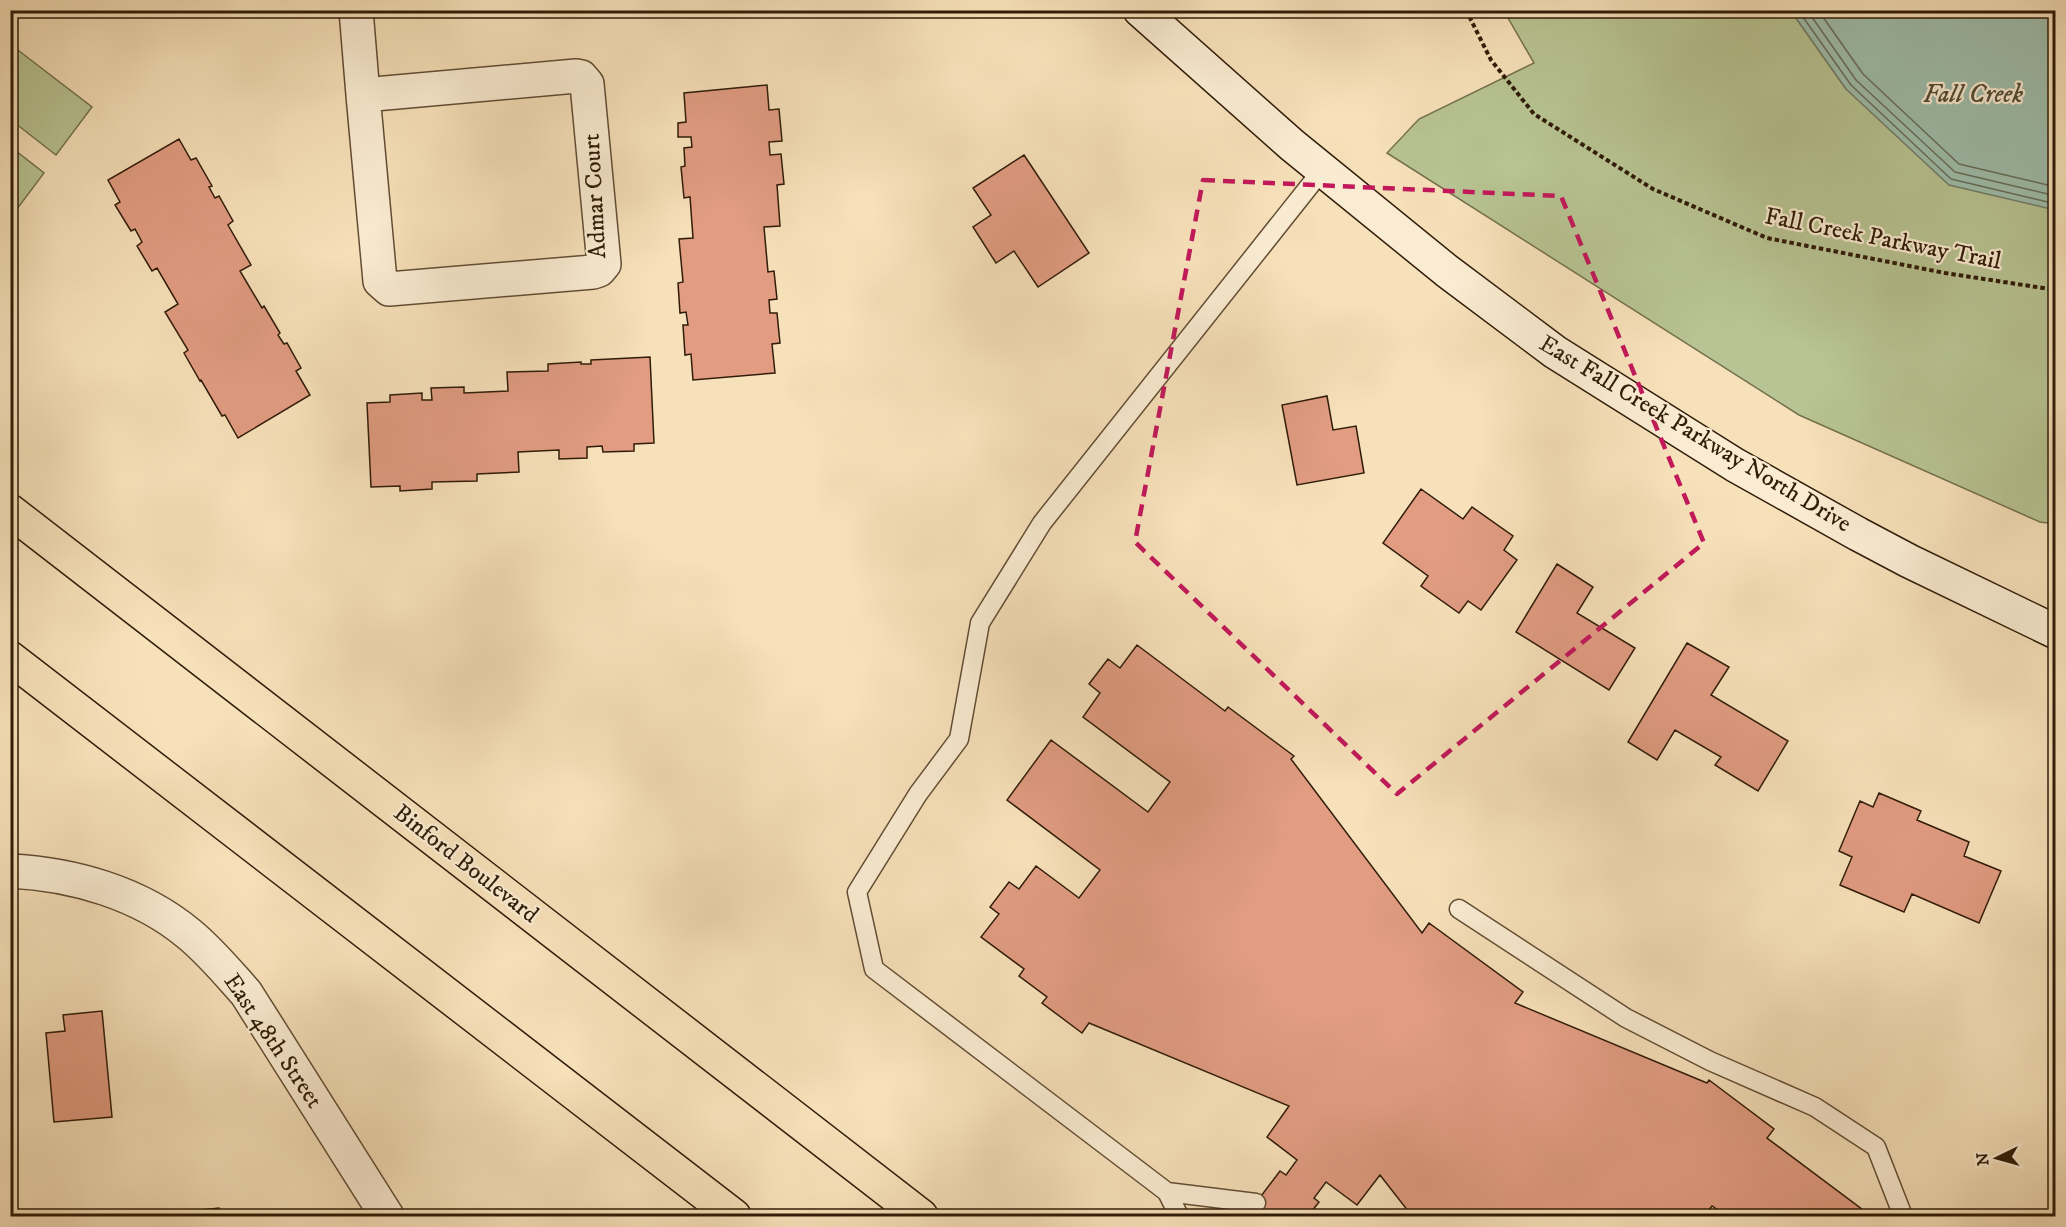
<svg xmlns="http://www.w3.org/2000/svg" width="2066" height="1227" font-family="'IM FELL DW Pica',serif">
  <style>
    .green { fill: #b8c493; stroke: #74704e; stroke-width: 1.5 }
    .water { fill: #9ebeac; stroke: #727d6a; stroke-width: 1.5 }
    .lines { fill: none; stroke-linecap: round; stroke-linejoin: round }
    .shore { stroke: #676d5a; stroke-width: 1.5 }
    .building { fill: #e19c82; stroke: #301c08; stroke-width: 1.5 }
    .service-casing { stroke: #624d34; stroke-width: 21 }
    .minor-casing { stroke: #624d34; stroke-width: 36 }
    .secondary-casing { stroke: #301c08; stroke-width: 36 }
    .primary-casing { stroke: #301c08; stroke-width: 36 }
    .path { stroke: #301c08; stroke-width: 4; stroke-dasharray: 4.5 3; stroke-linecap: butt }
    .service { stroke: #faecd2; stroke-width: 18 }
    .minor { stroke: #faecd2; stroke-width: 33 }
    .secondary { stroke: #faecd2; stroke-width: 33 }
    .primary { stroke: #f7e1ba; stroke-width: 33 }
    .marked { fill: none; stroke: #c2185b; stroke-width: 4.5; stroke-dasharray: 12 8; stroke-linejoin: round }
    .labels { text-anchor: middle; dominant-baseline: central; stroke-width: 4.5; stroke-linejoin: round; paint-order: stroke }
    .street-label { font-size: 24px; fill: #301c08; stroke: #faecd2 }
    .water-label { font-size: 26px; font-style: italic; fill: #514d39; stroke: #faecd2 }
  </style>
  <rect width="100%" height="100%" fill="#f7e1ba"/>
  <filter id="stains"><feTurbulence type="fractalNoise" baseFrequency=".00333" numOctaves="4"/><feColorMatrix values="0 0 0 0 .2 0 0 0 0 .09 0 0 0 0 .02 0 0 0 .5 -.17"/></filter>
  <radialGradient id="worn" r=".72"><stop offset=".6" stop-color="#630" stop-opacity="0"/><stop offset="1" stop-color="#630" stop-opacity=".3"/></radialGradient>
  <path class="green" d="M 1504,11 L 1791,11 L 1846,89 L 2055,210 L 2055,524 L 2040,522 L 1799,415 L 1387,153 L 1419,119 L 1534,63 Z
    M 10,44 L 92,107 L 56,155 L 11,120 Z
    M 11,147 L 44,173 L 11,217 L 10,217 Z"/>
  <path class="water" d="M 1791,11 L 2055,11 L 2055,210 L 1949,185 L 1846,89 Z"/>
  <g class="lines">
    <path class="shore" d="M 1798,10 L 1851,85 L 1951,179 L 2056,204
      M 1807,10 L 1856,80 L 1955,172 L 2056,196
      M 1818,10 L 1863,74 L 1959,164 L 2056,187"/>
  </g>
  <path class="building" d="M 767,85 L 769,110 L 779,109 L 782,141 L 769,142 L 770,155 L 781,154 L 784,184 L 777,185 L 780,226 L 764,227 L 768,272 L 774,271 L 777,299 L 769,300 L 770,313 L 777,313 L 780,343 L 772,344 L 775,373 L 693,380 L 691,354 L 685,355 L 683,325 L 688,325 L 686,312 L 680,313 L 678,283 L 683,282 L 679,239 L 693,238 L 690,197 L 684,198 L 681,167 L 685,166 L 684,148 L 692,147 L 691,137 L 678,137 L 678,123 L 686,122 L 684,93 Z
    M 179,139 L 191,160 L 196,158 L 212,186 L 209,187 L 215,198 L 219,196 L 233,221 L 228,225 L 251,265 L 240,271 L 262,308 L 264,306 L 280,333 L 278,335 L 284,344 L 287,343 L 301,368 L 296,371 L 310,395 L 238,438 L 225,415 L 222,416 L 201,380 L 200,381 L 184,353 L 188,350 L 165,312 L 178,304 L 157,268 L 152,271 L 137,246 L 142,242 L 135,229 L 131,231 L 115,205 L 120,202 L 108,180 Z
    M 1024,155 L 1089,253 L 1038,287 L 1014,251 L 996,263 L 973,227 L 991,215 L 973,188 Z
    M 650,357 L 654,443 L 634,444 L 634,451 L 603,452 L 602,446 L 587,447 L 587,458 L 559,459 L 559,450 L 518,452 L 519,472 L 477,474 L 477,481 L 432,482 L 432,489 L 400,491 L 400,486 L 371,487 L 367,403 L 390,402 L 390,395 L 422,393 L 422,400 L 432,400 L 431,388 L 464,387 L 464,393 L 508,391 L 507,372 L 548,371 L 548,364 L 581,362 L 581,364 L 591,364 L 591,360 Z
    M 1327,396 L 1333,430 L 1356,426 L 1364,473 L 1297,485 L 1282,405 Z
    M 1421,489 L 1463,519 L 1472,507 L 1513,536 L 1504,550 L 1517,560 L 1481,610 L 1468,601 L 1459,613 L 1421,586 L 1428,576 L 1383,543 Z
    M 1557,564 L 1593,587 L 1577,613 L 1635,648 L 1609,690 L 1516,632 Z
    M 1687,643 L 1729,667 L 1711,695 L 1788,741 L 1758,791 L 1715,765 L 1721,757 L 1675,730 L 1657,760 L 1628,742 Z
    M 1137,645 L 1225,711 L 1228,707 L 1294,756 L 1291,759 L 1422,933 L 1429,923 L 1523,992 L 1515,1003 L 1707,1083 L 1709,1080 L 1774,1129 L 1767,1138 L 1863,1210 L 1858,1216 L 1727,1216 L 1712,1206 L 1704,1216 L 1412,1216 L 1380,1175 L 1357,1205 L 1326,1182 L 1314,1198 L 1319,1202 L 1308,1216 L 1246,1216 L 1280,1171 L 1286,1175 L 1297,1160 L 1267,1137 L 1289,1106 L 1089,1023 L 1082,1033 L 1042,1003 L 1047,997 L 1019,976 L 1024,969 L 981,937 L 999,914 L 990,907 L 1009,882 L 1019,889 L 1036,866 L 1079,898 L 1100,870 L 1007,800 L 1051,740 L 1148,812 L 1170,782 L 1083,717 L 1100,693 L 1089,684 L 1108,659 L 1120,668 Z
    M 1879,793 L 1921,811 L 1917,820 L 1969,842 L 1964,856 L 2001,871 L 1979,923 L 1912,894 L 1904,912 L 1840,885 L 1852,857 L 1839,851 L 1860,801 L 1873,807 Z
    M 102,1011 L 112,1117 L 54,1122 L 46,1033 L 65,1031 L 63,1015 Z
    M 219,1208 L 220,1216 L 171,1216 L 171,1213 Z"/>
  <g class="lines">
    <g class="service-casing">
      <path id="service" d="M 1459,909 L 1626,1018 L 1710,1061 L 1815,1107 L 1876,1147 L 1903,1216
        M 1167,1192 L 1256,1203
        M 1179,1216 L 1167,1192 L 874,969 L 857,892 L 918,794 L 959,739 L 980,623 L 1042,523 L 1323,169"/>
    </g>
    <g class="minor-casing">
      <path id="minor" d="M 356,10 L 363,95
        M 576,76 L 581,77 L 587,84 L 604,264 L 599,270 L 593,272 L 389,289 L 380,281 L 363,95 Z
        M 10,871 C 73,874 140,893 189,934 C 210,951 228,973 246,993 L 387,1216"/>
    </g>
    <g class="secondary-casing">
      <path id="secondary" d="M 1140,10 L 1292,145 L 1447,271 L 1555,352 L 1735,465 L 1858,534 L 1909,561 L 2056,632"/>
    </g>
    <g class="primary-casing">
      <path id="primary" d="M 10,511 L 921,1216
        M 10,658 L 734,1216"/>
    </g>
    <path class="path" d="M 1466,10 L 1491,60 L 1534,114 L 1653,189 L 1767,238 L 1945,273 L 2056,290"/>
    <use href="#service" class="service"/>
    <use href="#minor" class="minor"/>
    <use href="#secondary" class="secondary"/>
    <use href="#primary" class="primary"/>
  </g>
  <path class="marked" d="M 1203,180 L 1561,196 L 1704,543 L 1397,794 L 1135,542 Z"/>
  <g class="labels">
    <g class="street-label">
      <text transform="translate(595 196) rotate(-93)">Admar Court</text>
      <text transform="translate(1883 239) rotate(11)">Fall Creek Parkway Trail</text>
      <text transform="translate(1695 434) rotate(31)">East Fall Creek Parkway North Drive</text>
      <text transform="translate(466 864) rotate(38)">Binford Boulevard</text>
      <text transform="translate(273 1041) rotate(56)">East 48th Street</text>
    </g>
    <g class="water-label">
      <text x="1973" y="94">Fall Creek</text>
    </g>
  </g>
  <rect width="2066" height="1227" fill="none" stroke="#f7e1ba" stroke-width="36"/>
  <rect x="12" y="12" width="2042" height="1203" fill="none" stroke="#301c08" stroke-width="3"/>
  <rect x="18" y="18" width="2030" height="1191" fill="none" stroke="#301c08" stroke-width="1.5"/>
  <g transform="translate(1997 1158) rotate(265)" stroke="#faecd2" stroke-width="4.5" paint-order="stroke">
  <path d="M0-4.5L10 22L0 15L-10 22Z" fill="#301c08"/>
  <text y="-9" font-size="16" font-weight="bold" text-anchor="middle" fill="#301c08">N</text>
  </g>
  <rect width="100%" height="100%" filter="url(#stains)"/>
  <rect width="100%" height="100%" fill="url(#worn)"/>
</svg>
